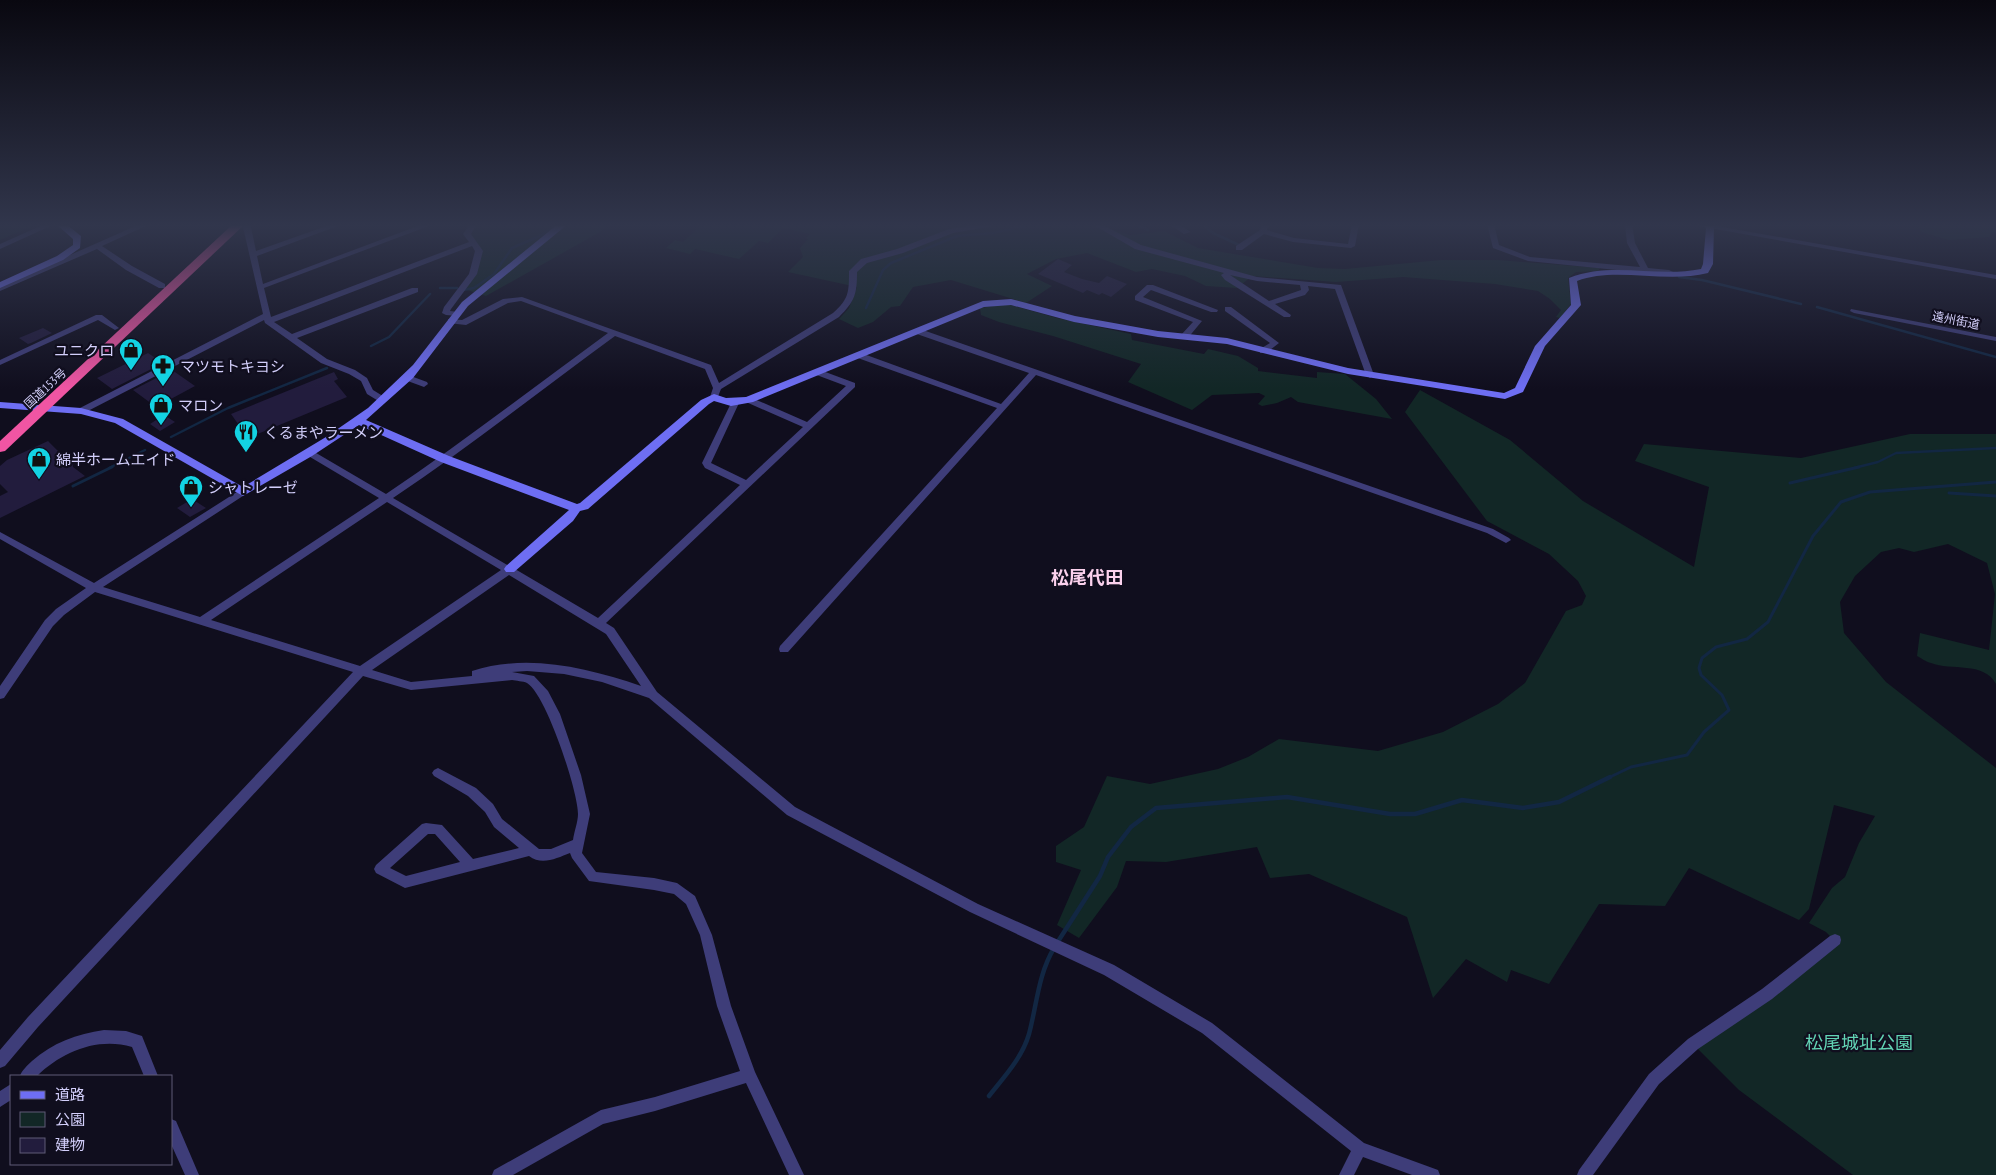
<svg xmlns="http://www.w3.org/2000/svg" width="1996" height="1175" font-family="'PT Sans Narrow','Noto Sans JP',sans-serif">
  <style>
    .green { fill: #122726 }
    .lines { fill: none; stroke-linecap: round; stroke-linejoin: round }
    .stream-far2 { stroke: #122743; stroke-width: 2.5 }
    .stream-far1 { stroke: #122743; stroke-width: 3 }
    .stream { stroke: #122743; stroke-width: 4.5 }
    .building { fill: #221c3d }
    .street { fill: #3e3d79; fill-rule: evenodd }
    .secondary { fill: #6e6ef3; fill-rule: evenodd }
    .highway { fill: #f055a3; fill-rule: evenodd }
    .labels { text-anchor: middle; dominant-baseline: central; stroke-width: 4.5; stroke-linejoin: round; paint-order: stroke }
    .far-street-label { font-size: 12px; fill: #d3cffb; stroke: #100e1e }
    .poi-label { font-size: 15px; fill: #d3cffb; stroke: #100e1e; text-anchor: start }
    .quarter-label { font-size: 18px; font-weight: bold; fill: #fbd1ed; stroke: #100e1e }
    .near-park-label { font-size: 18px; fill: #62d4b5; stroke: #100e1e }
  </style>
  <rect width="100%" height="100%" fill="#100e1e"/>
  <path class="green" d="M 0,224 L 37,224 L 0,240 Z
    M 474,224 L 608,224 L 600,232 L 486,296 L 461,288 L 468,279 L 479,251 L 467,234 Z
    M 702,224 L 1096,224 L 1130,235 L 1164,231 L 1198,248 L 1318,268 L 1345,269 L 1441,260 L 1498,260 L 1600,268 L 1598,271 L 1576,272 L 1568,278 L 1571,304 L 1560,318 L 1556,317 L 1561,310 L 1550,299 L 1538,291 L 1495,284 L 1403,277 L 1336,282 L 1252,276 L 1237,288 L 1206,286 L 1185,276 L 1152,269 L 1136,272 L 1087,253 L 1056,259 L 1027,274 L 1052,286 L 1026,303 L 951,280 L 913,287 L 900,306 L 891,307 L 873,322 L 858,328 L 839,319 L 849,308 L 857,287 L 788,272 L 803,257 L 800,248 L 808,239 L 806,238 L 810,234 L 783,228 L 768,243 L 759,241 L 739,259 L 695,249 L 690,254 L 666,248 L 675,240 L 683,242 Z
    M 1918,224 L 1985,224 L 1996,227 L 1996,233 L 1992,232 L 1989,237 L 1949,240 L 1921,232 Z
    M 1007,304 L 1057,318 L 1131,334 L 1132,340 L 1204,354 L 1208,349 L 1238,356 L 1258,368 L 1258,371 L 1317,378 L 1317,372 L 1345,374 L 1376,399 L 1392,419 L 1298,402 L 1291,397 L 1277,403 L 1262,406 L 1258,404 L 1265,396 L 1259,393 L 1212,395 L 1192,410 L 1128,382 L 1141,364 L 1053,336 L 999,322 L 981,315 L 980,308 Z
    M 1420,390 L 1510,440 L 1583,501 L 1694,567 L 1709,487 L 1635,461 L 1644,444 L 1801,458 L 1910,434 L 1996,434 L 1996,684 C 1984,661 1951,671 1931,663 C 1926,662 1921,658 1917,656 L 1920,633 L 1989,650 L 1995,594 L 1987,563 L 1948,544 L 1914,552 L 1899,548 L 1881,552 L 1855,576 L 1840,602 L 1844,633 L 1886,682 L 1996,768 L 1996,1175 L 1853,1175 L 1739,1090 L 1693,1044 L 1834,940 L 1826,932 L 1809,923 L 1832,888 L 1845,877 L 1859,843 L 1875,816 L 1834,805 L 1809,909 L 1799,920 L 1689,868 L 1665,906 L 1599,904 L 1549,984 L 1511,970 L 1507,982 L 1466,959 L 1433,998 L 1407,917 L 1309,874 L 1270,878 L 1257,847 L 1166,862 L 1126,861 L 1117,887 L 1079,938 L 1057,925 L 1081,870 L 1056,862 L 1056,846 L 1084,827 L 1107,776 L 1150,784 L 1218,769 L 1248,757 L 1279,739 L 1378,751 L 1443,732 L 1498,704 L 1525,683 L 1566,611 L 1582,605 L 1586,596 L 1578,581 L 1549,554 L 1487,521 L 1405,412 Z"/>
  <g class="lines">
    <path class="stream-far2" d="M 1134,224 L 1148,230
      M 1203,225 L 1213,233 L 1239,245
      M 1679,277 L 1702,280 L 1801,304
      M 440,288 L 457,288
      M 463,290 L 474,288 L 494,274 L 512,248 L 542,235 L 557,224
      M 1817,307 L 1996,357
      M 866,308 L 883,270 L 891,263 L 957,236 L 993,233 L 1032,224
      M 371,346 L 389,337 L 430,294
      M 171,437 L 228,408 L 327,368
      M 109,468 L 145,450
      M 1854,468 L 1878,462 L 1896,453 L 1996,448"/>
    <path class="stream-far1" d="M 1790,483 L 1859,467
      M 73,486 L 112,467
      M 1949,493 L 1996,496
      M 1608,778 L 1631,767 L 1687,755 L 1704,732 L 1729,710 L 1722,695 L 1701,675 L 1699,668 L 1702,658 L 1716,647 L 1747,639 L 1768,622 L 1813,536 L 1841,502 L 1870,492 L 1996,482"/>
    <path class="stream" d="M 1057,943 L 1100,876 L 1108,857 L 1131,827 L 1156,808 L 1287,797 L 1390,814 L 1415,814 L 1462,800 L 1523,808 L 1559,802 L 1610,777
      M 989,1096 C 1004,1077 1022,1058 1029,1034 C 1037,1004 1038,975 1054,948"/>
  </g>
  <path class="building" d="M 1058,259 L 1072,265 L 1064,272 L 1082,279 L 1099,283 L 1107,276 L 1127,284 L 1111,297 L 1102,293 L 1099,295 L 1087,290 L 1083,293 L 1038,274 Z
    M 43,328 L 52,333 L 31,343 L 28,344 L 19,338 Z
    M 148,353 L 163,363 L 112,389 L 97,378 Z
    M 172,370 L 195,386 L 156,407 L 133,390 Z
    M 334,372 L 338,379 L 334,381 L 347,397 L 248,438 L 231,414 Z
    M 164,415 L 175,422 L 160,431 L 150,424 Z
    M 48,441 L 57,450 L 72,458 L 73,467 L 85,476 L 0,518 L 0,496 L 8,492 L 0,484 L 0,466 L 7,460 Z
    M 192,499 L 206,508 L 190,517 L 177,508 Z"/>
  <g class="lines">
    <path class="street" d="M 45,224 L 55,224 L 0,249 L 0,244 Z
      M 140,224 L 150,224 L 102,246 L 132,266 L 165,284 L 165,288 L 159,288 L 126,270 L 97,249 L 0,291 L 0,286 Z
      M 246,224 L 253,224 L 251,227 L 256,251 L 332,224 L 343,224 L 257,256 L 263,284 L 423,224 L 434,224 L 264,288 L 271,317 L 469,242 L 463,234 L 470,224 L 477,224 L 471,234 L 483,251 L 477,274 L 451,309 L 450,311 L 458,312 L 458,316 L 446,315 L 442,313 L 444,307 L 469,274 L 475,251 L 472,246 L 274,322 L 292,334 L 412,288 L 418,288 L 418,292 L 297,338 L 327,359 L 355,370 L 367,378 L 373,390 L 386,398 L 386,402 L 380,402 L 367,394 L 361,381 L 349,374 L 321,363 L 265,323 L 264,320 L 84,413 L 78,413 L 77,411 L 78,409 L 263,314 L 243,227 Z
      M 984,224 L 1005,224 L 953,233 L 903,253 L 867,263 L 857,272 C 857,294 855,301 839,317 L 721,389 L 717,399 L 711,399 L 710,397 L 713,388 L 705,369 L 615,336 C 541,390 469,447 393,498 L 509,566 L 513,566 L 515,569 L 598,618 L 740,485 L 705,468 L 702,463 L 732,401 L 738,401 L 739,403 L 711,463 L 746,480 L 803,427 L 746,402 L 746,398 L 752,398 L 807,422 L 846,386 L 814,374 L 814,370 L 820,370 L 855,383 L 855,387 L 606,623 L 614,628 L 657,692 L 795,807 L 978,904 L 1114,965 L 1212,1023 L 1364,1143 L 1438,1170 L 1440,1175 L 1412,1175 L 1363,1157 L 1354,1175 L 1339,1175 L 1351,1151 L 1202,1033 L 1104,975 L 970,912 L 787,815 L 649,698 L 602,682 L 564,674 L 527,671 L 498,673 L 512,672 L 534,676 L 548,691 L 560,714 L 581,775 L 590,814 L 582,853 L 596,872 L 654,878 L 677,883 L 695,896 L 712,935 L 731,1006 L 755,1072 L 804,1175 L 789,1175 L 746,1083 L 655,1111 L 603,1124 L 513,1175 L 492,1175 L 494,1170 L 601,1110 L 655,1097 L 740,1071 L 717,1006 L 700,935 L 686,904 L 674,894 L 654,890 L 589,881 L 572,858 L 570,853 C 557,858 542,866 529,856 L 405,888 L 376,873 L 374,869 L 376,865 L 422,824 L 426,823 L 442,825 L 473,859 L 519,848 L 494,827 L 485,812 L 468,796 L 434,776 L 432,773 L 434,770 L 438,768 L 476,788 L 493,804 L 502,819 L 539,849 L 551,849 L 573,840 C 574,832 578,822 578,814 C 578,791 546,694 527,683 C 523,681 516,681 512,680 L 411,690 L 363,676 L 38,1027 L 5,1066 L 0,1068 L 0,1050 L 28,1017 L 353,672 L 95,592 L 64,615 L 53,626 L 4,698 L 0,699 L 0,686 L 45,620 L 56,609 L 86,588 L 0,539 L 0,532 L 94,583 L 240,490 L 246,490 L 248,492 L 246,494 L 103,587 L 200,617 L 379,498 L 305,454 L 304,452 L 305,450 L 311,450 L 386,494 C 462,443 534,387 608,333 L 521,301 L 508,303 L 466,325 L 448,323 L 448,319 L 462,320 L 503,299 L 522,297 L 711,365 L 719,383 L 833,313 C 849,299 849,292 849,271 L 861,259 L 897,249 L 949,229 ZM 387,502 L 501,570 L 360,666 L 211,620 ZM 509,575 L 606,634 L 641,686 C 587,668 528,653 472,671 L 472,676 L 411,682 L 372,670 ZM 428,834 L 435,834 L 460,862 L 406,876 L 390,868 Z
      M 1092,224 L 1101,224 L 1141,245 L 1257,277 L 1341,285 L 1374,375 L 1370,378 L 1366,375 L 1335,289 L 1308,286 L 1309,290 L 1305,295 L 1275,304 L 1291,315 L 1290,317 L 1284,317 L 1225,280 L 1221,275 L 1224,273 L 1135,249 ZM 1230,275 L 1257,281 L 1300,285 L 1301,290 L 1269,301 Z
      M 1169,224 L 1178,224 L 1191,232 L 1184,234 Z
      M 1262,224 L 1269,224 L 1267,230 L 1294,238 L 1348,244 L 1352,224 L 1359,224 L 1355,246 L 1351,248 L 1293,242 L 1264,234 L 1242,250 L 1236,250 L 1236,246 L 1260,230 Z
      M 1487,224 L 1494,224 L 1499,245 L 1530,257 L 1640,267 L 1627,243 L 1625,224 L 1632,224 L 1635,243 L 1648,268 L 1669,270 L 1673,272 L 1669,274 L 1646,273 L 1528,261 L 1493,248 Z
      M 1687,224 L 1705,224 L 1996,275 L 1996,279 Z
      M 1147,285 L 1153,285 L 1218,310 L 1217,312 L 1211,312 L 1151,290 L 1143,297 L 1202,321 L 1187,339 L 1181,339 L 1181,335 L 1193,322 L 1135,300 L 1135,296 Z
      M 1225,307 L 1231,307 L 1279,343 L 1266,353 L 1260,353 L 1260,349 L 1270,343 L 1225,311 Z
      M 1851,309 L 1996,337 L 1996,341 L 1854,313 L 1850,311 Z
      M 96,315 L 102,315 L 119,328 L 115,330 L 98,320 L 0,365 L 0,360 Z
      M 914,329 L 920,329 L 1493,529 L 1509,538 L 1511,540 L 1506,543 L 1487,533 L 1036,375 L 788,652 L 780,652 L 779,649 L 780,646 L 997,408 L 855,357 L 855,353 L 861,353 L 1001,404 L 1029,373 L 914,333 Z
      M 408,375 L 427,382 L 428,384 L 424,387 L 405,380 L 404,378 Z
      M 1835,934 L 1840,936 L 1841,940 L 1840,944 L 1772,999 L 1698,1049 L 1659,1084 L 1593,1175 L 1577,1175 L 1579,1170 L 1649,1074 L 1688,1039 L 1762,989 L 1830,936 Z
      M 104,1030 L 126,1031 L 142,1036 L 158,1076 L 144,1076 L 132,1047 C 97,1037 62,1052 37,1076 L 20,1076 C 22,1070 27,1066 32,1061 C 52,1043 77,1034 104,1030 Z
      M 11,1084 L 11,1100 L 0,1107 L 0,1091 Z
      M 171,1119 L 176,1121 L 199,1175 L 185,1175 L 171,1144 Z"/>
    <path class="secondary" d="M 56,224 L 66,224 L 81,236 L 80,248 L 63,260 L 0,288 L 0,282 L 57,256 L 73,245 L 73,239 Z
      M 558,224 L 568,224 L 468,306 L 413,378 L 366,420 L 449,456 L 577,504 L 580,503 L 701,400 L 714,394 L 726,398 L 746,397 L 983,301 L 1011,299 L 1075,316 L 1158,331 L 1227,338 L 1348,368 L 1504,393 L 1515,388 L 1535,346 L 1571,305 L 1569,278 C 1612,261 1657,278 1701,269 L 1703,264 L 1706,228 L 1703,224 L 1712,224 L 1714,228 L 1713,264 L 1708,273 C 1665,284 1615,266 1577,281 L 1581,305 L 1545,346 L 1523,392 L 1505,399 L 1348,374 L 1227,344 L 1158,337 L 1074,322 L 1011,305 L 984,307 L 753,402 L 731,406 L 714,401 L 709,404 L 588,509 L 580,511 L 573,521 L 514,572 L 506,572 L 504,569 L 506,566 L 569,510 L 441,462 L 359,425 L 312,456 L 243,496 L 115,423 L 81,414 L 0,408 L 0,402 L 81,408 L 123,419 L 243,487 L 326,437 L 368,408 L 413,365 L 462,302 Z"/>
    <path class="highway" d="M 233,224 L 245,224 L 5,451 L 0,452 L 0,441 Z"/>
  </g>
  <linearGradient id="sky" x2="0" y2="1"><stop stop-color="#090810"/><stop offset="0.58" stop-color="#31364c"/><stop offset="1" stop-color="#31364c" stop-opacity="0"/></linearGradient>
  <rect width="1996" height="389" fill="url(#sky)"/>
  <defs>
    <g id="shop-pin" transform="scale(1.25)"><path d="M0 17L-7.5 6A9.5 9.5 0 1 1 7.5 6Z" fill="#13d3e3" stroke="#100e1e"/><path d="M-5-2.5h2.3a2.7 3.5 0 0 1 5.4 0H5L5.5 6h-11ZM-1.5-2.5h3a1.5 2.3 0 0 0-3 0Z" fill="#111"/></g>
    <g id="pharmacy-pin" transform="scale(1.25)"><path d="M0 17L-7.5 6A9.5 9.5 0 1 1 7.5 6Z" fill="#13d3e3" stroke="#100e1e"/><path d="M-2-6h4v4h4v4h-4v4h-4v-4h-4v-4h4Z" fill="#111"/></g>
    <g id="restaurant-pin" transform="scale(1.25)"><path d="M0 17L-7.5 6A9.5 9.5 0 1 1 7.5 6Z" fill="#13d3e3" stroke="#100e1e"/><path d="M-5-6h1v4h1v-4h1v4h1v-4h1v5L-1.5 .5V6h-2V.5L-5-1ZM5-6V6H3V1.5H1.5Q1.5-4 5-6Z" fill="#111"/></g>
  </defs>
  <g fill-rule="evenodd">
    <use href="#shop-pin" x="131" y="350"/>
    <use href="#pharmacy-pin" x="163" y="366"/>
    <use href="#shop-pin" x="161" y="405"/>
    <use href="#restaurant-pin" x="246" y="432"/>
    <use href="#shop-pin" x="39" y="459"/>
    <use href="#shop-pin" x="191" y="487"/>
  </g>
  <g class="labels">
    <g class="far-street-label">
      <text transform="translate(1956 320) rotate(11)">遠州街道</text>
      <text transform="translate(45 388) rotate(-43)">国道153号</text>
    </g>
    <g class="poi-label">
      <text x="114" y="350" text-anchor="end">ユニクロ</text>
      <text x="180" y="366">マツモトキヨシ</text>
      <text x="178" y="405">マロン</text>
      <text x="264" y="432">くるまやラーメン</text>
      <text x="56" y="459">綿半ホームエイド</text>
      <text x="208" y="487">シャトレーゼ</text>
    </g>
    <g class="quarter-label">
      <text x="1087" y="577">松尾代田</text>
    </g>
    <g class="near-park-label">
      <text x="1859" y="1042">松尾城址公園</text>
    </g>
  </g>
  <rect x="10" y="1075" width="162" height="90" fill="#100e1e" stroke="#5e5b76"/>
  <rect x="20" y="1091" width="25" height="8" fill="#6e6ef3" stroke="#5e5b76"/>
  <text x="55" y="1100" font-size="15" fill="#d3cffb">道路</text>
  <rect x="20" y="1112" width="25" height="15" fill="#122726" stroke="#5e5b76"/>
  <text x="55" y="1125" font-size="15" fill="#d3cffb">公園</text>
  <rect x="20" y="1138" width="25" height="15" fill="#221c3d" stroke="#5e5b76"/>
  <text x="55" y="1150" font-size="15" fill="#d3cffb">建物</text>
</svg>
